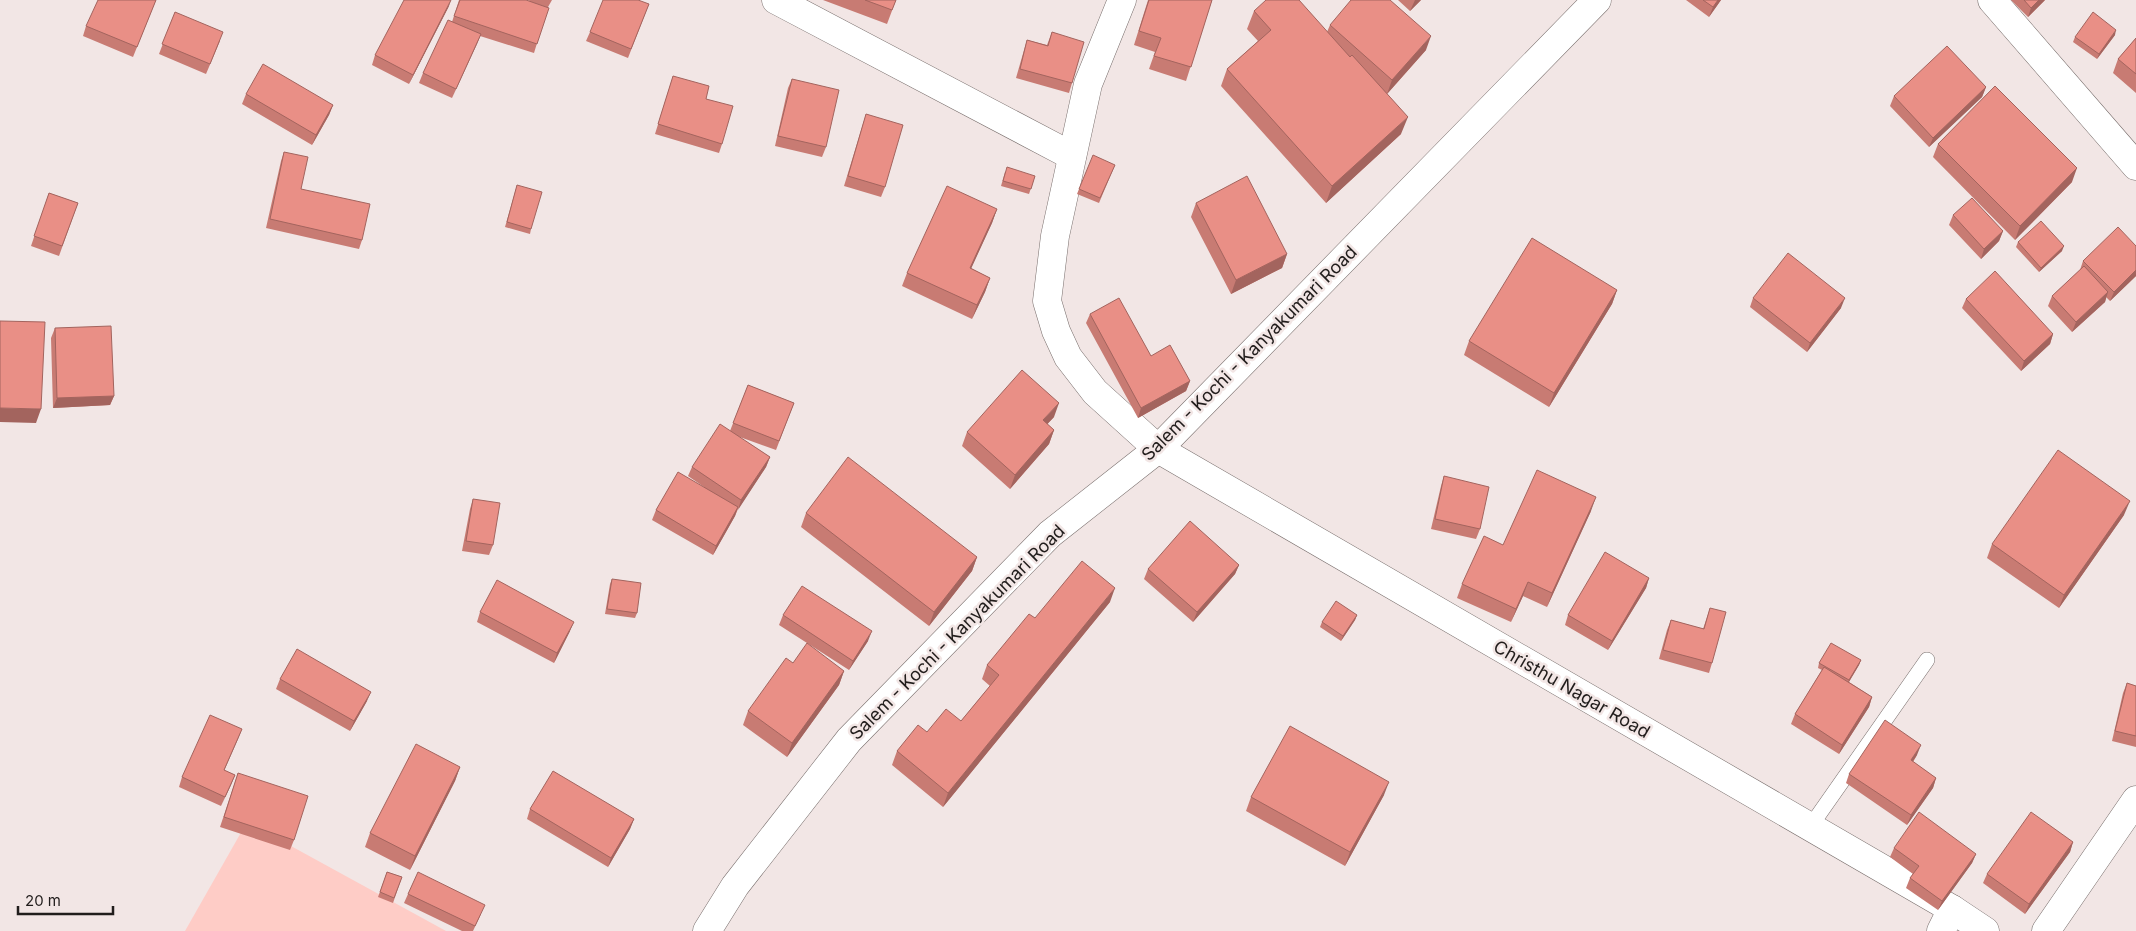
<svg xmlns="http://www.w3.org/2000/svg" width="2136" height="931" font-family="Inter,sans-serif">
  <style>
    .green { fill: #feccc6 }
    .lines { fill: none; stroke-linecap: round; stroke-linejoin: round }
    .lane-casing { stroke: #786e6c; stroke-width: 16 }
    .street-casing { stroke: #786e6c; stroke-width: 29 }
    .secondary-casing { stroke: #786e6c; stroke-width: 29 }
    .highway-casing { stroke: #786e6c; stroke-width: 29 }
    .lane { stroke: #fff; stroke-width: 15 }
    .street { stroke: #fff; stroke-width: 28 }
    .secondary { stroke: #fff; stroke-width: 28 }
    .highway { stroke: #fff; stroke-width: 28 }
    .wall { fill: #c87b73 }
    .shaded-wall { fill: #a3645e }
    .building { fill: #e98f86; stroke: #a3645e }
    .labels { text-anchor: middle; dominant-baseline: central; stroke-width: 5; stroke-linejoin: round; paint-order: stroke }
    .street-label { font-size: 18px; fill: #211d1c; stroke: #f2e6e5 }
  </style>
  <rect width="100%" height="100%" fill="#f2e6e5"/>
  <path class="green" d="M 247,822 L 446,931 L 185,931 Z"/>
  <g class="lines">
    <g class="lane-casing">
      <path id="lane" d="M 1810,827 L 1927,660"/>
    </g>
    <g class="street-casing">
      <path id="street" d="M 776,0 L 1072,156
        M 1992,0 L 2136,166
        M 1941,931 L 1952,909
        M 2046,931 L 2136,800"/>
    </g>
    <g class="secondary-casing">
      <path id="secondary" d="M 1122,0 L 1088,84 L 1055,236 L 1047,301 L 1056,331 L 1068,357 L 1095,392 L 1158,449 L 1952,909 L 1985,931"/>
    </g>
    <g class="highway-casing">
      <path id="highway" d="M 707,931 L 735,886 L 849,740 L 1050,534 L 1158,449 L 1597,0"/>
    </g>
    <use href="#lane" class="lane"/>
    <use href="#street" class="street"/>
    <use href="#secondary" class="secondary"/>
    <use href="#highway" class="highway"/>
  </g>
  <path class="wall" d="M 156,0 L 133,57 L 83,36 L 86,26 Z
    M 459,0 L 530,1 L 527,0 L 552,0 L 548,7 L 534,53 L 480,36 L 452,98 L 419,83 L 423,73 L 452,22 Z
    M 823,0 L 896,0 L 887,24 Z
    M 1148,0 L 1212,0 L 1186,81 L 1149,69 L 1155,52 L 1134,45 Z
    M 1398,0 L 1421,0 L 1410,11 Z
    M 1686,0 L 1721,0 L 1709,17 Z
    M 2011,0 L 2045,0 L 2028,17 Z
    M 649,4 L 628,58 L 586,41 L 590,32 Z
    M 449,6 L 409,84 L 372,65 L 375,55 Z
    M 1254,11 L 1327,32 L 1330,25 L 1426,50 L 1387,94 L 1401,134 L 1326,203 L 1221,86 L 1227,69 L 1258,41 L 1247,29 Z
    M 175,12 L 220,41 L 206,74 L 159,54 Z
    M 1052,32 L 1072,83 L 1069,93 L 1016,78 L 1024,50 L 1027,40 L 1047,45 Z
    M 2115,35 L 2097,59 L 2073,42 L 2075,37 Z
    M 2136,38 L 2136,93 L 2113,73 L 2118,59 Z
    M 673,76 L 706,99 L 722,144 L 719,153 L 655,134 Z
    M 792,79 L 826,147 L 822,157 L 775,146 L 788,88 Z
    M 1986,87 L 1982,97 L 1929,147 L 1890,106 L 1894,96 Z
    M 246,94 L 333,105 L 329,115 L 312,145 L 242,104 Z
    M 866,114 L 885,187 L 881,197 L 844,186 Z
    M 1938,144 L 2072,182 L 2015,240 L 1933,157 Z
    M 284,152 L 301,189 L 362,240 L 359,249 L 266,228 L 281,161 Z
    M 1115,165 L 1099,203 L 1077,194 L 1079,189 Z
    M 1005,172 L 1035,176 L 1029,194 L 1001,186 Z
    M 517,185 L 531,229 L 530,234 L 505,227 Z
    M 49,193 L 78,203 L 59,256 L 31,246 Z
    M 1196,203 L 1287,254 L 1282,268 L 1231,294 L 1191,217 Z
    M 997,209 L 992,223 L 971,268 L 990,278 L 985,292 L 972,319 L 902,286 L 907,273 Z
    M 1953,215 L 2003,231 L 1999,241 L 1981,259 L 1949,225 Z
    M 2018,242 L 2062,251 L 2039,272 L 2016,247 Z
    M 2136,246 L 2136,276 L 2110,301 L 2106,297 L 2105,302 L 2072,332 L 2048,306 L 2052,296 L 2080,270 L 2083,261 Z
    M 1617,290 L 1612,304 L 1549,407 L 1464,355 L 1469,341 Z
    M 1753,298 L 1841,308 L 1807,352 L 1750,307 Z
    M 1966,299 L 2053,334 L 2050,344 L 2021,371 L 1962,308 Z
    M 1090,314 L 1151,356 L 1190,381 L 1186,391 L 1138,418 L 1086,323 Z
    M 55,328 L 114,396 L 110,405 L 53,408 L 51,338 Z
    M 748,385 L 794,403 L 776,450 L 737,436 L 770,457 L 766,467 L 738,509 L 735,516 L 713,555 L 652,520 L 656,510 L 704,487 L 688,476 L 692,467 L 730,431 Z
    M 1054,417 L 1047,424 L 1054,430 L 1049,444 L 1010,489 L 962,446 L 967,432 Z
    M 1444,476 L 1480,529 L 1476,539 L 1431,529 L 1441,486 Z
    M 473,499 L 493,545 L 489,555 L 462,551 L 470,509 Z
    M 1591,511 L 1547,607 L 1523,596 L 1511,622 L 1457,598 L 1462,584 L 1503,545 Z
    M 806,513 L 977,557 L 972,571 L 929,626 L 801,527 Z
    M 2124,515 L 2059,608 L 1987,558 L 1992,544 Z
    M 1239,565 L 1235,574 L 1193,622 L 1144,579 L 1148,569 Z
    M 1649,578 L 1646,588 L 1608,650 L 1565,625 L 1568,615 Z
    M 612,579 L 637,613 L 635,618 L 605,614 L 610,584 Z
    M 1110,602 L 943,807 L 892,765 L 897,751 L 927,732 L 961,721 L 990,686 L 982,679 L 987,665 L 1035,618 Z
    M 1710,608 L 1712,663 L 1709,673 L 1659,659 L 1667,630 L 1671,620 L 1703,629 Z
    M 480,612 L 570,631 L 554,663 L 477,622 Z
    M 783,615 L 868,641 L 849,670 L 779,625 Z
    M 1357,615 L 1355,620 L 1341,641 L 1320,627 L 1322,622 Z
    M 1861,660 L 1859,665 L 1849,682 L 1872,697 L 1869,707 L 1839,754 L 1791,724 L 1795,714 L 1822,670 L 1818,668 L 1819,663 Z
    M 793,663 L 844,671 L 839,685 L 787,757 L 743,725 L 748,711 Z
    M 280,679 L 367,701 L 350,731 L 276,689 Z
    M 2127,683 L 2136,686 L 2136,747 L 2112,741 L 2123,693 Z
    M 242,729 L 224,770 L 235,775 L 221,806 L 179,787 L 182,777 Z
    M 1917,755 L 1913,762 L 1936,778 L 1933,788 L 1907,825 L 1846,783 L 1849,774 Z
    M 460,767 L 455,781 L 410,870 L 365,847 L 370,833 Z
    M 238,773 L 294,840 L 290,850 L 220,827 Z
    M 1384,795 L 1345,866 L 1246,811 L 1251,797 Z
    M 530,809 L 634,819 L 630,829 L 608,867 L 527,819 Z
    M 2073,842 L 2070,852 L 2025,914 L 1983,883 L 1987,874 Z
    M 1894,848 L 1976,854 L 1972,863 L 1938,910 L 1906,888 L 1910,878 L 1913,874 L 1890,857 Z
    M 387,872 L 402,877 L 393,903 L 378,897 Z
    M 408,894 L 481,914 L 473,931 L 462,931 L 404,903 Z"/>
  <path class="shaded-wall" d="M 451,0 L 449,6 L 409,84 L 413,75 Z
    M 1415,0 L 1421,0 L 1410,11 Z
    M 1718,0 L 1721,0 L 1709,17 L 1713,7 Z
    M 2039,0 L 2045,0 L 2028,17 L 2031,8 Z
    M 2116,30 L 2115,35 L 2097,59 L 2099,54 Z
    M 481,34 L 477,44 L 452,98 L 456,89 Z
    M 1431,36 L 1426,50 L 1387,94 L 1392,80 Z
    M 1986,87 L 1982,97 L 1929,147 L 1933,138 Z
    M 333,105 L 329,115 L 312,145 L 316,135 Z
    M 1408,117 L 1401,134 L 1326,203 L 1332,186 Z
    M 2077,168 L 2072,182 L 2015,240 L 2020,226 Z
    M 997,209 L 992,223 L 965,282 L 970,268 Z
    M 2003,231 L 1999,241 L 1981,259 L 1984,249 Z
    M 2064,246 L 2062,251 L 2039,272 L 2041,268 Z
    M 1287,254 L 1282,268 L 1231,294 L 1236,280 Z
    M 2136,270 L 2136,276 L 2110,301 L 2114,292 Z
    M 990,278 L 985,292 L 972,319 L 977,305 Z
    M 1617,290 L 1612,304 L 1549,407 L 1554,393 Z
    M 2108,292 L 2105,302 L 2072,332 L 2076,322 Z
    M 1845,298 L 1841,308 L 1807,352 L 1810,343 Z
    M 2053,334 L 2050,344 L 2021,371 L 2024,361 Z
    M 1190,381 L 1186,391 L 1138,418 L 1141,408 Z
    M 114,396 L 110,405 L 53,408 L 57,398 Z
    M 1059,403 L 1054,417 L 1038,434 L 1043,420 Z
    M 0,408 L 41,409 L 36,423 L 0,422 Z
    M 1054,430 L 1049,444 L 1010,489 L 1015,475 Z
    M 770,457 L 766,467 L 738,510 L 741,500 Z
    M 1596,497 L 1591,511 L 1547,607 L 1552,593 Z
    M 2130,501 L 2124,515 L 2059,608 L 2064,595 Z
    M 738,507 L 735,516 L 713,555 L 716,546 Z
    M 977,557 L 972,571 L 929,626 L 934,612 Z
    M 1239,565 L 1235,574 L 1193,622 L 1197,612 Z
    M 1649,578 L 1646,588 L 1608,650 L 1612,641 Z
    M 1528,582 L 1523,596 L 1511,622 L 1516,609 Z
    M 1115,588 L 1110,602 L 943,807 L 948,793 Z
    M 1357,615 L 1355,620 L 1341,641 L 1343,636 Z
    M 574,622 L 570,631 L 554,663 L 557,653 Z
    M 872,631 L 868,641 L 849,670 L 853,661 Z
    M 1861,660 L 1859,665 L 1847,685 L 1849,680 Z
    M 844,671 L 839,685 L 787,757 L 792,743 Z
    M 371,692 L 367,701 L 350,731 L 354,721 Z
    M 1872,697 L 1869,707 L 1839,754 L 1842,745 Z
    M 242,729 L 238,739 L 220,780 L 224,770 Z
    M 1921,745 L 1917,755 L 1907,770 L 1911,760 Z
    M 460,767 L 455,781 L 410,870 L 415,856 Z
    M 235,775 L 231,785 L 221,806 L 225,797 Z
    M 1936,778 L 1933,788 L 1907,825 L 1911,815 Z
    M 1389,782 L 1384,795 L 1345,866 L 1350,852 Z
    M 634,819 L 630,829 L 608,867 L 611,858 Z
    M 2073,842 L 2070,852 L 2025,914 L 2029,904 Z
    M 1976,854 L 1972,863 L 1938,910 L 1942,901 Z"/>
  <path class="building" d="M 98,0 L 156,0 L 137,47 L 86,26 Z
    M 404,0 L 451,0 L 413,75 L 375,55 Z
    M 460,0 L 526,0 L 549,8 L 537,44 L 454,16 Z
    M 603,0 L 638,0 L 649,4 L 631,49 L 590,32 Z
    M 865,0 L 896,0 L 892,10 Z
    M 1149,0 L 1212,0 L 1191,67 L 1154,56 L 1161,38 L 1139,31 Z
    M 1266,0 L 1299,0 L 1350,57 L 1352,55 L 1408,117 L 1332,186 L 1227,69 L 1271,30 L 1254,11 Z
    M 1351,0 L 1390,0 L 1431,36 L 1392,80 L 1330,25 Z
    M 1703,0 L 1718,0 L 1713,7 Z
    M 2024,0 L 2039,0 L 2031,8 Z
    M 175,12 L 223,32 L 210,64 L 162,44 Z
    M 2093,12 L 2116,30 L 2099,54 L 2075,37 Z
    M 448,20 L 481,34 L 456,89 L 423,73 Z
    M 1052,32 L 1084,42 L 1072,83 L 1020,69 L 1027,40 L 1048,46 Z
    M 2136,38 L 2136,74 L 2118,59 Z
    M 1947,46 L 1986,87 L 1933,138 L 1894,96 Z
    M 263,64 L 333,105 L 316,135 L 246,94 Z
    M 673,76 L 709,86 L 706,99 L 733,106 L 722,144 L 658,124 Z
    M 792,79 L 839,90 L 826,147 L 778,136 Z
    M 1995,86 L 2077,168 L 2020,226 L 1938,144 Z
    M 866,114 L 903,125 L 885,187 L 848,176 Z
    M 284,152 L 308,157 L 301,189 L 370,204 L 362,240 L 270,219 Z
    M 1093,155 L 1115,165 L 1100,198 L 1079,189 Z
    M 1007,167 L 1035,176 L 1031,189 L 1003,181 Z
    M 1247,176 L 1287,254 L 1236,280 L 1196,203 Z
    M 517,185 L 542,192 L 531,229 L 507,222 Z
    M 947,186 L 997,209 L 970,268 L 990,278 L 977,305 L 907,273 Z
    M 49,193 L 78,203 L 62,246 L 34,236 Z
    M 1972,198 L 2003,231 L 1984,249 L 1953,215 Z
    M 2041,221 L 2064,246 L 2041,268 L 2018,242 Z
    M 2118,227 L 2136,246 L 2136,270 L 2114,292 L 2083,261 Z
    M 1532,238 L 1617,290 L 1554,393 L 1469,341 Z
    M 1788,253 L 1845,298 L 1810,343 L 1753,298 Z
    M 2084,266 L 2108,292 L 2076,322 L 2052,296 Z
    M 1995,271 L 2053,334 L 2024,361 L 1966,299 Z
    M 1119,298 L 1151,356 L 1170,345 L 1190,381 L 1141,408 L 1090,314 Z
    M 0,321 L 45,322 L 41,409 L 0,408 Z
    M 111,326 L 114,396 L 57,398 L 55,328 Z
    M 1022,370 L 1059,403 L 1043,420 L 1054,430 L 1015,475 L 967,432 Z
    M 748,385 L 794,403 L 779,441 L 733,423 Z
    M 720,424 L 770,457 L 741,500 L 692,467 Z
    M 2058,450 L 2130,501 L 2064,595 L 1992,544 Z
    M 848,457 L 977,557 L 934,612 L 806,513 Z
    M 1537,470 L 1596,497 L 1552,593 L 1528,582 L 1516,609 L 1462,584 L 1484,536 L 1503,545 Z
    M 678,472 L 738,507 L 716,546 L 656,510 Z
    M 1444,476 L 1489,487 L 1480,529 L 1435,519 Z
    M 473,499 L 500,503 L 493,545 L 466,541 Z
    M 1190,521 L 1239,565 L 1197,612 L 1148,569 Z
    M 1605,552 L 1649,578 L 1612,641 L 1568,615 Z
    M 1082,561 L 1115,588 L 948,793 L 897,751 L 918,725 L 927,732 L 946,709 L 961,721 L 999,675 L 987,665 L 1029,614 L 1035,618 Z
    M 612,579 L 641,583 L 637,613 L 607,609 Z
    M 497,580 L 574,622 L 557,653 L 480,612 Z
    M 802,586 L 872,631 L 853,661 L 783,615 Z
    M 1336,601 L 1357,615 L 1343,636 L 1322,622 Z
    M 1710,608 L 1726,612 L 1712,663 L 1663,650 L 1671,620 L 1704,629 Z
    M 807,643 L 844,671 L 792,743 L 748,711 L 786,658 L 793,663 Z
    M 1831,643 L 1861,660 L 1849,680 L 1819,663 Z
    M 297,649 L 371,692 L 354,721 L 280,679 Z
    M 1824,667 L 1872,697 L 1842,745 L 1795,714 Z
    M 2127,683 L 2136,686 L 2136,736 L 2115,731 Z
    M 210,715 L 242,729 L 224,770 L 235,775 L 225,797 L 182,777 Z
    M 1885,720 L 1921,745 L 1911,760 L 1936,778 L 1911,815 L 1849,774 Z
    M 1290,726 L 1389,782 L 1350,852 L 1251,797 Z
    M 416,744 L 460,767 L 415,856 L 370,833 Z
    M 553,771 L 634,819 L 611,858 L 530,809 Z
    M 238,773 L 308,796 L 294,840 L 224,817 Z
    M 1919,812 L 1976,854 L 1942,901 L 1910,878 L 1919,866 L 1894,848 Z
    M 2031,812 L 2073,842 L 2029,904 L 1987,874 Z
    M 387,872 L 402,877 L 394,898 L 380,892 Z
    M 418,872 L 485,905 L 475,926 L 408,894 Z"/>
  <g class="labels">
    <g class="street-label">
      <text transform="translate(1249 353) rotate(-45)">Salem - Kochi - Kanyakumari Road</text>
      <text transform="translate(957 632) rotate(-45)">Salem - Kochi - Kanyakumari Road</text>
      <text transform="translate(1572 689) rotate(30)">Christhu Nagar Road</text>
    </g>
  </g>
  <path d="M18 906v8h95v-8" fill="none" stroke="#211d1c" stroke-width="2.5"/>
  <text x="25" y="906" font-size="15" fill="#211d1c" stroke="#f2e6e5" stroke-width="4" paint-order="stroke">20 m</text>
</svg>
